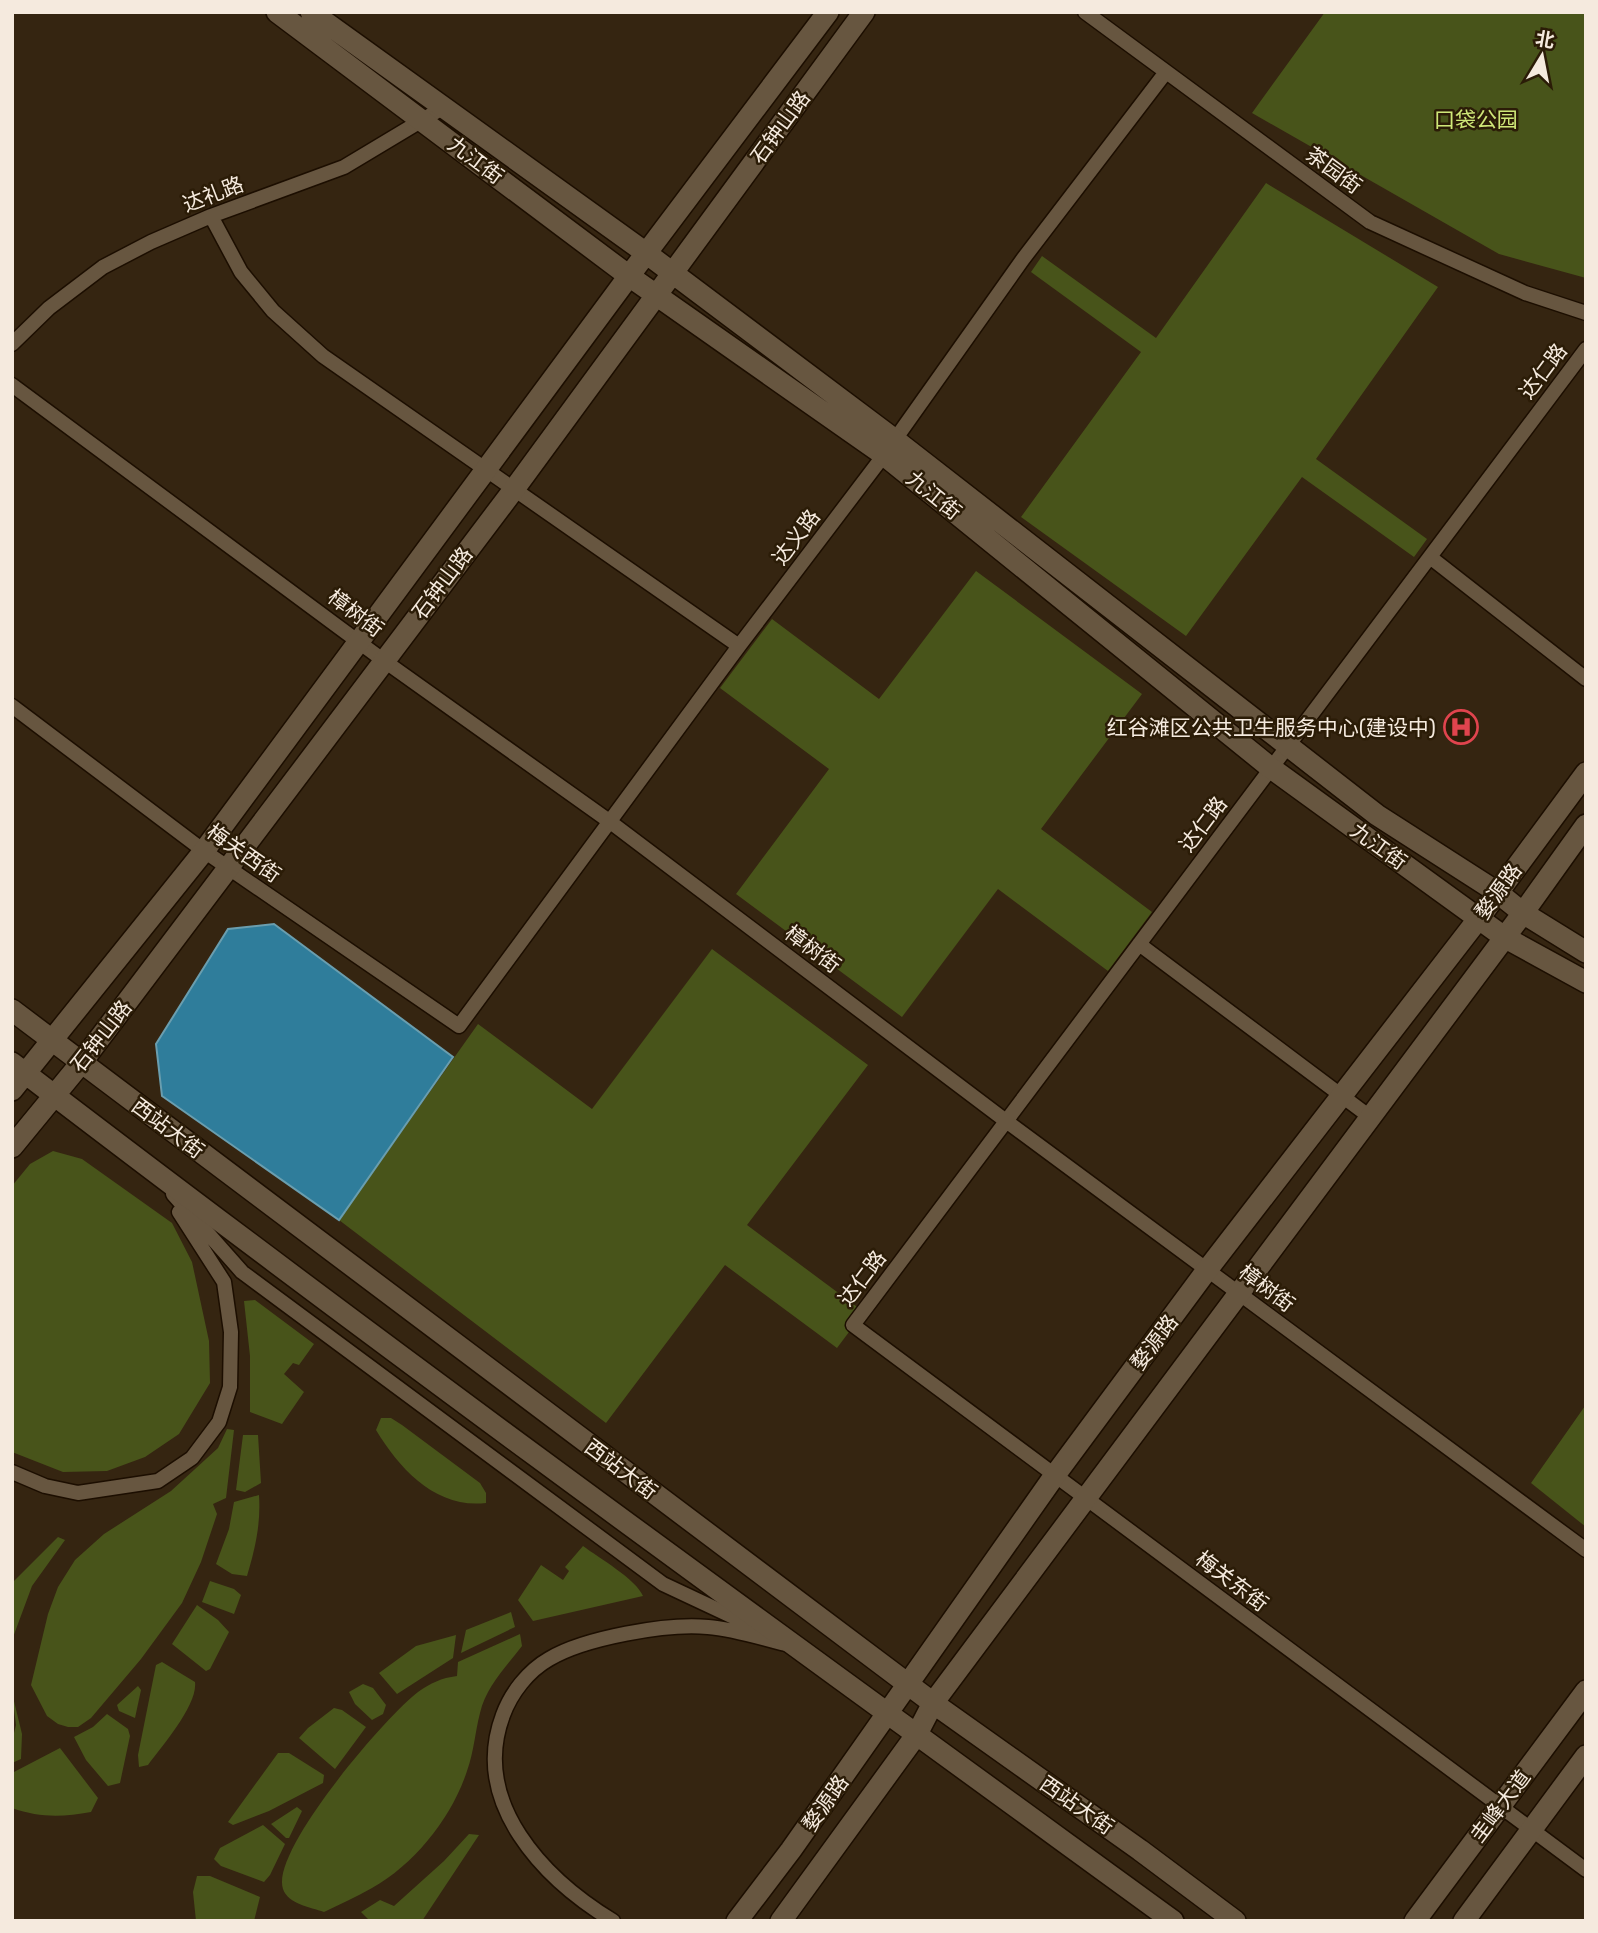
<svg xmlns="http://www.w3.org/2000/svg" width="1598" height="1933" font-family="Rubik,'Noto Sans SC',sans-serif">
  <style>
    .green { fill: #48541a }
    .water { fill: #2f7d9b; stroke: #6a9eaf; stroke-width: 2 }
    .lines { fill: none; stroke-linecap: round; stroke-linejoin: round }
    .street-casing { stroke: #1c0e00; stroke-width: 17 }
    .secondary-casing { stroke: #1c0e00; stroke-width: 24 }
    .street { stroke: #675640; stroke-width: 14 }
    .secondary { stroke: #675640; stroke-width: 21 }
    .labels { text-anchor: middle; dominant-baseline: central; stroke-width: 5; stroke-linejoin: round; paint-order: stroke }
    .park-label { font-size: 21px; fill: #cfe778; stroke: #2b1c07 }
    .street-label { font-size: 21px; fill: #f5eade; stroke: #2b1c07 }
    .poi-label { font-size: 21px; fill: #f5eade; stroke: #2b1c07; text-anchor: end }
  </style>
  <rect width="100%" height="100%" fill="#352511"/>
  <path class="green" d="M 1325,12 L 1586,12 L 1586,278 L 1499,254 L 1252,113 Z
    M 1266,183 L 1438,287 L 1316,459 L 1427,539 L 1414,557 L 1302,477 L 1186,636 L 1021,517 L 1141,352 L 1031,272 L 1042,256 L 1156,338 Z
    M 976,571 L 1142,694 L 1041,829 L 1152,912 L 1108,971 L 998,889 L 902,1017 L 736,894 L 829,769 L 720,688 L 772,619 L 879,699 Z
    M 712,949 L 868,1065 L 747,1225 L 864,1312 L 837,1348 L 725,1265 L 606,1423 L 339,1220 L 478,1024 L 592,1109 Z
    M 53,1151 L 82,1159 L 172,1223 L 192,1262 L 209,1341 L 210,1383 L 179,1434 L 145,1457 L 107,1471 L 63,1472 L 12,1452 L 12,1186 L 30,1164 Z
    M 255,1300 L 314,1344 L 299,1365 L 293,1363 L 284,1374 L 304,1392 L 282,1424 L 250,1412 L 250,1356 L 244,1301 Z
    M 1585,1406 L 1586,1406 L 1586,1527 L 1531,1483 Z
    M 381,1418 L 391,1418 L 402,1425 L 480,1483 L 486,1493 L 486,1503 C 437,1509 400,1470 376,1430 Z
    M 227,1429 L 234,1430 L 226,1498 L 213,1504 L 217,1514 L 201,1562 L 182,1603 L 141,1659 L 91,1718 L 78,1727 L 68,1727 L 58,1724 L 47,1716 L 31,1685 L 48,1614 L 58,1587 L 75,1560 L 104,1534 L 171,1491 L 218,1448 Z
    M 243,1435 L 258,1435 L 261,1483 L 245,1492 L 236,1490 Z
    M 259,1495 C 261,1524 255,1549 247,1576 L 232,1574 L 216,1564 L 229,1529 L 234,1502 Z
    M 58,1537 L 65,1540 L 32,1586 L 12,1640 L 12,1583 Z
    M 583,1546 C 599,1558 636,1579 643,1596 L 533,1621 L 518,1600 L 541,1565 L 563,1580 L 569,1571 L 565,1567 Z
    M 210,1581 L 234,1589 L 241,1595 L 234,1614 L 202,1602 Z
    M 197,1605 L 218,1620 L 229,1632 L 210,1669 L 206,1671 L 172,1644 Z
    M 511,1612 L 515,1627 L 461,1653 L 466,1630 Z
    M 520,1634 L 522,1646 C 506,1667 486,1687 480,1713 C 475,1732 474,1752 467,1771 C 452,1817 415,1864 372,1888 C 356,1897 340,1904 324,1912 C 310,1907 288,1904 283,1889 C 270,1851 386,1716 418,1692 C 431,1683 441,1678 457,1676 L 458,1662 Z
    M 456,1635 L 453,1658 L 397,1694 L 379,1673 L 416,1646 Z
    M 162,1662 L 195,1682 C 198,1705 162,1746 148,1765 L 139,1767 L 138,1755 L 156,1665 Z
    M 363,1684 L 373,1688 L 386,1705 L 383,1714 L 372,1720 L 355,1704 L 349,1692 Z
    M 138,1686 L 141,1690 L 135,1718 L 119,1711 L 117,1705 Z
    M 12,1693 L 22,1734 L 21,1759 L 12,1763 L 12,1741 L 16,1725 Z
    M 334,1708 L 342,1710 L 366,1727 L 335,1769 L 299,1738 L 308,1728 Z
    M 107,1714 L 128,1729 L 130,1736 L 120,1783 L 108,1786 L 86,1760 L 74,1737 L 93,1727 Z
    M 60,1748 L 98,1798 L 91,1812 C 63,1817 40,1818 12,1808 L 12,1773 Z
    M 278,1753 L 289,1753 L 324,1775 L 323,1783 L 269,1811 L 233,1825 L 228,1822 Z
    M 297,1807 L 302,1811 L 289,1838 L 286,1838 L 271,1824 Z
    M 263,1825 L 285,1844 L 270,1875 L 264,1882 L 221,1866 L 214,1859 L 220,1848 Z
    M 469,1834 L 479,1835 L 422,1921 L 370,1921 L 361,1912 L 380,1900 L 394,1906 L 444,1861 Z
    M 197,1876 L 210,1876 L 260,1897 L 254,1921 L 196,1921 L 193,1892 Z"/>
  <path class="water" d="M 274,924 L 453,1057 L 339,1220 L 162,1096 L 156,1044 L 228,929 Z"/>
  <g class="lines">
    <g class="street-casing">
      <path id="street" d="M 1085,12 L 1370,222 L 1525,293 L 1586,313
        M 211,216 L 241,272 L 273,311 L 323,356 L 739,646
        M 12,344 L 49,308 L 103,267 L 151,242 L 211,216 L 344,167 L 444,107
        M 1586,349 L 853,1325 L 1586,1870
        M 12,385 L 383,660 L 609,821 L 1006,1121 L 1586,1550
        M 1430,557 L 1586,679
        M 12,706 L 204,851 L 459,1026 L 739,646 L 884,455 L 1023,259 L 1166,72
        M 1139,944 L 1370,1117
        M 173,1194 L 242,1272 L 663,1584 L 761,1630
        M 12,1472 L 45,1486 L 78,1493 L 158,1481 L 192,1458 L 219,1422 L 230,1387 L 231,1332 L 224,1282 L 179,1212
        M 613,1921 C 544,1879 470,1803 503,1715 C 511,1693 528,1671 549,1659 C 584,1638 667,1623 708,1627 C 734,1629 761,1638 786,1644"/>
    </g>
    <g class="secondary-casing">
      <path id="secondary" d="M 277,12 L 629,276 L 884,455 L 1271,768 L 1504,937 L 1586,982
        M 311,12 L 646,253 L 895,440 L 1377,815 L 1497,892 L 1523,913 L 1586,952
        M 12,1010 L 933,1703 L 1140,1850 L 1235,1921
        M 12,1063 C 394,1356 784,1638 1173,1921
        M 12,1090 L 204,851 L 629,276 L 828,12
        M 12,1147 L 81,1063 L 515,488 L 864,12
        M 737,1921 L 791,1850 L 1055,1475 L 1207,1270 L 1479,918 L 1586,773
        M 781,1921 L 917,1734 L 933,1703 L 1523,913 L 1586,825
        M 1415,1921 L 1586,1691
        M 1464,1921 L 1586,1756"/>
    </g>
    <use href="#street" class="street"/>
    <use href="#secondary" class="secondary"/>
  </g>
  <defs>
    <g id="hospital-ring" transform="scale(1.75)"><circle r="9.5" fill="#2b1c07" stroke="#e0444e" stroke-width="1.5"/><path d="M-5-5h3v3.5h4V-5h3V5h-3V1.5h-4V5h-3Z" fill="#e0444e"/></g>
  </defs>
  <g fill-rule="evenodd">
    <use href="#hospital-ring" x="1461" y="727"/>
  </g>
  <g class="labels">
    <g class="park-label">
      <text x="1476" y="119">口袋公园</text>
    </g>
    <g class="street-label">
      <text transform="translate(780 127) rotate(-54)">石钟山路</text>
      <text transform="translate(476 160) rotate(37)">九江街</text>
      <text transform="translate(1334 170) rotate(36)">茶园街</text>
      <text transform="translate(213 194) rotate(-21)">达礼路</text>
      <text transform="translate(1543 371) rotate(-53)">达仁路</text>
      <text transform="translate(934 495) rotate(39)">九江街</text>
      <text transform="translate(796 537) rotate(-53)">达义路</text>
      <text transform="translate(442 583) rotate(-53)">石钟山路</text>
      <text transform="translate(356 613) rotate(37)">樟树街</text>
      <text transform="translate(1203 824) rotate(-53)">达仁路</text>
      <text transform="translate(1379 846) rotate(36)">九江街</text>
      <text transform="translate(244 853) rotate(35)">梅关西街</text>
      <text transform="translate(1498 891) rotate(-54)">婺源路</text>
      <text transform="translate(813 949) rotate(37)">樟树街</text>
      <text transform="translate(101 1036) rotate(-52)">石钟山路</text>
      <text transform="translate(168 1128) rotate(37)">西站大街</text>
      <text transform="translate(862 1278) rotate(-53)">达仁路</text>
      <text transform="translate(1267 1288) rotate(37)">樟树街</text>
      <text transform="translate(1154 1342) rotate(-53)">婺源路</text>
      <text transform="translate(621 1469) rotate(37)">西站大街</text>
      <text transform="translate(1232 1581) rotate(37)">梅关东街</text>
      <text transform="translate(825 1803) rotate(-55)">婺源路</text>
      <text transform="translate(1077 1805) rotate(35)">西站大街</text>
      <text transform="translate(1500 1806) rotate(-53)">圭峰大道</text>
    </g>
    <g class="poi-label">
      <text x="1436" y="727">红谷滩区公共卫生服务中心(建设中)</text>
    </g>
  </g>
  <rect width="1598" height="1933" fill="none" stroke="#f5eade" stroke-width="28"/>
  <g transform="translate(1542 56) rotate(10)" stroke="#2b1c07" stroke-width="5" paint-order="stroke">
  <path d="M0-5L12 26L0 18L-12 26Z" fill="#f5eade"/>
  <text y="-10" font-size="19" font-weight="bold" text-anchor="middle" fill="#f5eade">北</text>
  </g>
</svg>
